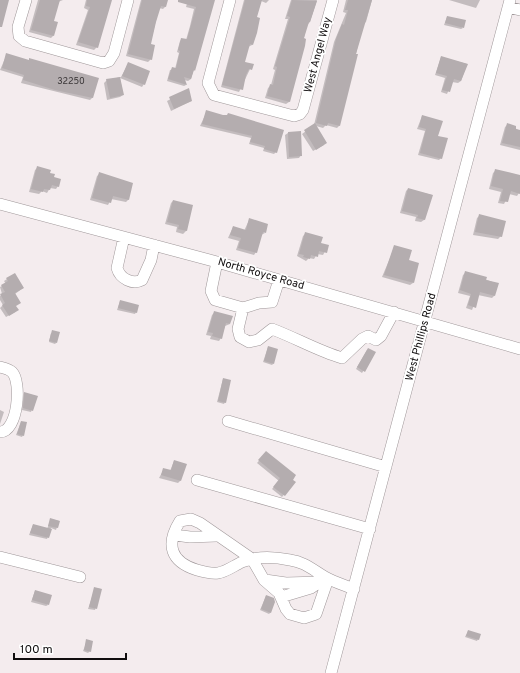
<svg xmlns="http://www.w3.org/2000/svg" width="520" height="673" font-family="Overpass,sans-serif">
  <style>
    .shadow { fill: #0003 }
    .building { fill: #b4adaf }
    .lines { fill: none; stroke-linecap: round; stroke-linejoin: round }
    .minor-casing { stroke: #9f9799; stroke-width: 12 }
    .minor { stroke: #fff; stroke-width: 11 }
    .labels { text-anchor: middle; dominant-baseline: central; stroke-width: 3.5; stroke-linejoin: round; paint-order: stroke }
    .number-label { font-size: 9px; fill: #393536 }
    .street-label { font-size: 11px; fill: #100d0e; stroke: #fff }
  </style>
  <rect width="100%" height="100%" fill="#f4ecee"/>
  <path class="shadow" d="M 38,0 L 63,0 L 58,2 L 53,21 L 53,36 L 51,38 L 29,32 Z
    M 86,0 L 109,0 L 97,47 L 94,50 L 76,45 L 88,10 L 84,8 Z
    M 141,0 L 167,0 L 165,7 L 163,9 L 159,8 L 150,45 L 151,59 L 148,62 L 126,56 Z
    M 188,0 L 213,0 L 191,79 L 188,81 L 184,80 L 186,85 L 184,86 L 167,81 L 170,70 L 175,69 L 179,53 L 177,52 L 180,41 L 182,39 L 186,40 L 190,26 L 194,9 L 186,7 Z
    M 244,0 L 269,0 L 266,3 L 261,1 L 256,18 L 256,33 L 252,45 L 248,47 L 244,62 L 252,65 L 239,92 L 221,87 Z
    M 291,0 L 317,0 L 310,22 L 307,25 L 289,102 L 286,104 L 265,98 L 268,88 L 271,85 L 275,70 L 273,69 L 288,19 L 285,19 Z
    M 346,0 L 372,0 L 366,22 L 363,24 L 339,126 L 337,128 L 326,125 L 323,128 L 316,126 L 324,145 L 313,151 L 302,134 L 314,125 L 334,42 L 346,13 L 343,12 Z
    M 449,0 L 480,0 L 476,8 Z
    M 447,17 L 463,28 L 461,29 L 444,25 Z
    M 7,54 L 28,61 L 30,59 L 93,97 L 90,100 L 21,83 L 23,77 L 0,70 Z
    M 441,57 L 467,64 L 461,81 L 458,83 L 452,82 L 447,94 L 441,92 L 445,78 L 435,75 Z
    M 128,64 L 144,84 L 142,87 L 120,78 L 123,95 L 120,97 L 107,100 L 104,83 L 107,80 L 121,77 Z
    M 188,90 L 191,101 L 171,111 L 167,101 Z
    M 207,111 L 222,116 L 276,152 L 274,154 L 263,151 L 264,148 L 249,144 L 251,138 L 200,126 Z
    M 422,116 L 437,136 L 441,158 L 439,160 L 418,155 L 425,131 L 417,129 Z
    M 508,124 L 520,131 L 520,150 L 500,145 L 505,127 Z
    M 300,132 L 301,155 L 299,158 L 287,159 L 285,135 L 288,133 Z
    M 38,167 L 53,178 L 58,186 L 56,189 L 50,188 L 47,193 L 42,191 L 39,194 L 29,192 L 35,170 Z
    M 496,170 L 520,176 L 519,193 L 517,196 L 509,194 L 504,204 L 498,203 L 501,192 L 489,189 L 493,173 Z
    M 100,173 L 132,184 L 128,200 L 126,202 L 111,199 L 108,205 L 90,200 L 97,176 Z
    M 408,189 L 432,195 L 424,220 L 421,222 L 415,221 L 416,217 L 400,213 L 406,191 Z
    M 173,201 L 192,206 L 186,231 L 183,234 L 176,232 L 177,227 L 165,224 L 171,203 Z
    M 480,215 L 501,236 L 498,239 L 473,235 L 477,218 Z
    M 249,220 L 265,233 L 261,235 L 256,252 L 254,255 L 236,250 L 239,241 L 228,238 L 233,227 L 244,231 Z
    M 305,234 L 320,244 L 328,246 L 323,255 L 317,254 L 314,259 L 309,258 L 306,261 L 297,256 L 303,236 Z
    M 395,246 L 408,260 L 413,283 L 410,285 L 382,277 Z
    M 466,272 L 498,284 L 494,296 L 492,298 L 478,295 L 472,310 L 466,308 L 470,296 L 458,293 L 463,275 Z
    M 7,279 L 23,288 L 15,294 L 15,312 L 6,317 L 0,308 L 3,305 L 0,300 L 0,296 L 2,294 L 0,287 L 6,284 L 4,281 Z
    M 120,301 L 136,312 L 135,314 L 117,310 Z
    M 214,313 L 230,324 L 225,326 L 221,338 L 219,341 L 210,339 L 211,336 L 206,335 L 212,315 Z
    M 51,333 L 56,343 L 55,344 L 49,342 Z
    M 268,347 L 273,364 L 272,365 L 263,362 Z
    M 367,350 L 375,353 L 362,373 L 356,369 Z
    M 223,379 L 225,402 L 224,404 L 217,402 Z
    M 24,393 L 36,396 L 31,412 L 22,410 Z
    M 0,410 L 4,412 L 0,424 Z
    M 21,422 L 23,435 L 22,437 L 16,435 Z
    M 264,455 L 295,482 L 282,497 L 272,489 L 279,481 L 257,463 Z
    M 174,461 L 185,464 L 180,481 L 178,483 L 159,478 L 164,469 L 170,471 Z
    M 51,519 L 59,521 L 56,530 L 51,528 L 47,539 L 29,535 L 33,525 L 47,529 Z
    M 95,588 L 101,589 L 95,610 L 88,609 Z
    M 35,591 L 48,605 L 46,606 L 31,602 Z
    M 266,596 L 271,612 L 269,614 L 260,610 Z
    M 468,631 L 478,639 L 477,641 L 465,637 Z
    M 87,641 L 90,651 L 88,653 L 83,651 Z"/>
  <path class="building" d="M 0,0 L 9,0 L 2,27 L 0,27 Z
    M 40,0 L 60,0 L 54,21 L 58,22 L 54,36 L 31,30 Z
    M 87,0 L 112,0 L 98,48 L 78,42 L 90,7 L 86,6 Z
    M 142,0 L 168,0 L 166,7 L 161,6 L 156,22 L 151,44 L 155,45 L 152,60 L 128,54 Z
    M 178,0 L 215,0 L 195,71 L 194,70 L 191,79 L 184,77 L 187,85 L 168,79 L 172,67 L 176,68 L 180,51 L 178,50 L 181,38 L 187,39 L 196,7 L 178,2 Z
    M 245,0 L 262,0 L 257,17 L 260,18 L 257,33 L 253,45 L 250,44 L 245,62 L 254,64 L 252,70 L 249,69 L 246,75 L 243,90 L 222,85 Z
    M 292,0 L 317,1 L 310,22 L 309,22 L 304,38 L 306,39 L 305,46 L 290,102 L 267,96 L 270,84 L 273,85 L 277,67 L 275,66 L 290,17 L 287,16 Z
    M 348,0 L 372,0 L 356,54 L 358,54 L 340,126 L 328,123 L 327,126 L 316,123 L 336,39 L 342,24 L 344,25 L 348,10 L 345,10 Z
    M 447,16 L 466,20 L 464,28 L 445,23 Z
    M 6,53 L 29,60 L 29,58 L 99,78 L 93,98 L 55,90 L 23,80 L 24,75 L 2,68 Z
    M 441,56 L 468,64 L 461,81 L 454,79 L 450,92 L 442,90 L 447,76 L 436,73 Z
    M 128,62 L 150,71 L 145,85 L 122,76 Z
    M 120,77 L 124,95 L 110,98 L 106,79 Z
    M 189,88 L 192,101 L 174,109 L 169,97 Z
    M 206,110 L 223,115 L 227,115 L 228,113 L 284,130 L 277,153 L 264,149 L 265,146 L 250,142 L 252,136 L 202,124 Z
    M 422,115 L 443,121 L 438,136 L 448,138 L 442,159 L 420,153 L 426,129 L 419,127 Z
    M 315,123 L 327,143 L 316,150 L 304,130 Z
    M 507,123 L 516,126 L 516,129 L 520,130 L 520,147 L 502,143 Z
    M 301,131 L 302,156 L 289,157 L 288,132 Z
    M 37,166 L 51,170 L 50,173 L 55,174 L 54,177 L 61,179 L 59,187 L 52,185 L 50,190 L 44,189 L 43,192 L 31,189 Z
    M 495,169 L 520,175 L 520,194 L 511,191 L 508,202 L 500,201 L 503,189 L 491,186 Z
    M 99,172 L 133,183 L 129,200 L 113,196 L 111,203 L 92,198 Z
    M 408,188 L 433,195 L 425,220 L 417,218 L 418,215 L 402,211 Z
    M 173,200 L 193,205 L 187,231 L 178,229 L 179,225 L 167,222 Z
    M 479,214 L 506,221 L 502,237 L 475,232 Z
    M 249,218 L 268,224 L 266,233 L 263,232 L 257,253 L 238,248 L 241,238 L 230,235 L 233,226 L 246,230 Z
    M 305,232 L 323,237 L 321,243 L 329,245 L 327,253 L 319,251 L 318,257 L 311,255 L 310,259 L 303,257 L 304,255 L 299,254 Z
    M 394,245 L 412,250 L 409,260 L 419,263 L 414,283 L 384,275 Z
    M 465,271 L 487,277 L 486,280 L 499,283 L 495,296 L 480,292 L 476,308 L 468,305 L 471,294 L 460,290 Z
    M 15,273 L 24,288 L 15,293 L 21,303 L 16,306 L 19,310 L 9,316 L 2,305 L 5,303 L 0,294 L 5,292 L 1,285 L 8,281 L 6,278 Z
    M 120,300 L 139,305 L 137,313 L 118,308 Z
    M 214,311 L 233,316 L 230,324 L 226,323 L 222,339 L 212,336 L 213,333 L 208,332 Z
    M 52,330 L 60,332 L 57,343 L 49,341 Z
    M 268,346 L 278,349 L 274,364 L 264,361 Z
    M 368,348 L 376,352 L 365,372 L 357,367 Z
    M 223,378 L 231,380 L 226,403 L 218,401 Z
    M 24,392 L 38,396 L 33,411 L 23,408 Z
    M 21,421 L 27,422 L 24,436 L 17,434 Z
    M 266,451 L 296,475 L 293,480 L 296,482 L 285,496 L 273,487 L 280,478 L 258,460 Z
    M 174,460 L 187,464 L 181,481 L 161,475 L 163,468 L 171,470 Z
    M 50,518 L 60,521 L 58,528 L 48,526 Z
    M 33,524 L 52,529 L 49,538 L 30,533 Z
    M 94,587 L 102,589 L 97,609 L 89,607 Z
    M 35,590 L 52,595 L 49,605 L 32,600 Z
    M 266,595 L 274,598 L 275,602 L 271,613 L 261,609 Z
    M 468,630 L 481,634 L 479,640 L 466,636 Z
    M 86,639 L 93,641 L 91,652 L 84,650 Z"/>
  <g class="lines">
    <g class="minor-casing">
      <path id="minor" d="M 26,0 L 18,27 L 19,36 L 25,41 L 103,63 L 109,61 L 114,53 L 128,0
        M 230,0 L 208,83 L 214,95 L 294,116 L 300,114 L 303,110 L 333,0
        M 508,7 L 520,10
        M 0,204 L 217,262 L 520,349
        M 124,237 L 117,268 C 120,279 133,285 142,280 L 151,260 L 154,245
        M 217,262 L 211,291 L 215,300 L 243,308 L 259,303 L 272,302 L 279,280
        M 243,308 L 238,329 L 240,337 L 249,342 L 258,340 L 272,329 C 296,338 318,351 342,358 L 362,339 L 368,336 L 376,340 L 381,336 L 394,312
        M 0,367 C 4,368 9,369 12,372 C 22,382 18,432 0,432
        M 228,421 L 386,467
        M 197,480 L 370,529
        M 175,535 L 190,537 L 216,536
        M 0,557 L 80,577
        M 328,579 L 316,614 L 304,618 L 290,614 L 286,609 L 279,593 L 264,580 L 252,559 L 200,523 L 191,519 L 180,521 C 165,545 171,562 197,570 C 204,572 211,574 218,573 C 226,572 235,565 242,562 C 257,556 275,557 290,560 C 305,562 313,570 325,577 C 334,582 344,585 354,589
        M 265,580 L 286,583 L 320,582 L 325,577
        M 281,597 L 311,588 L 320,582
        M 331,673 L 510,0"/>
    </g>
    <use href="#minor" class="minor"/>
  </g>
  <g class="labels">
    <g class="number-label">
      <text x="71" y="81">32250</text>
    </g>
    <g class="street-label">
      <text transform="translate(318 55) rotate(-75)">West Angel Way</text>
      <text transform="translate(261 274) rotate(16)">North Royce Road</text>
      <text transform="translate(421 337) rotate(-75)">West Phillips Road</text>
    </g>
  </g>
  <path d="M14 653v6h112v-6" fill="none" stroke="#100d0e" stroke-width="2"/>
  <text x="20" y="653" font-size="12" fill="#100d0e" stroke="#ffffff" stroke-width="3" paint-order="stroke">100 m</text>
</svg>
